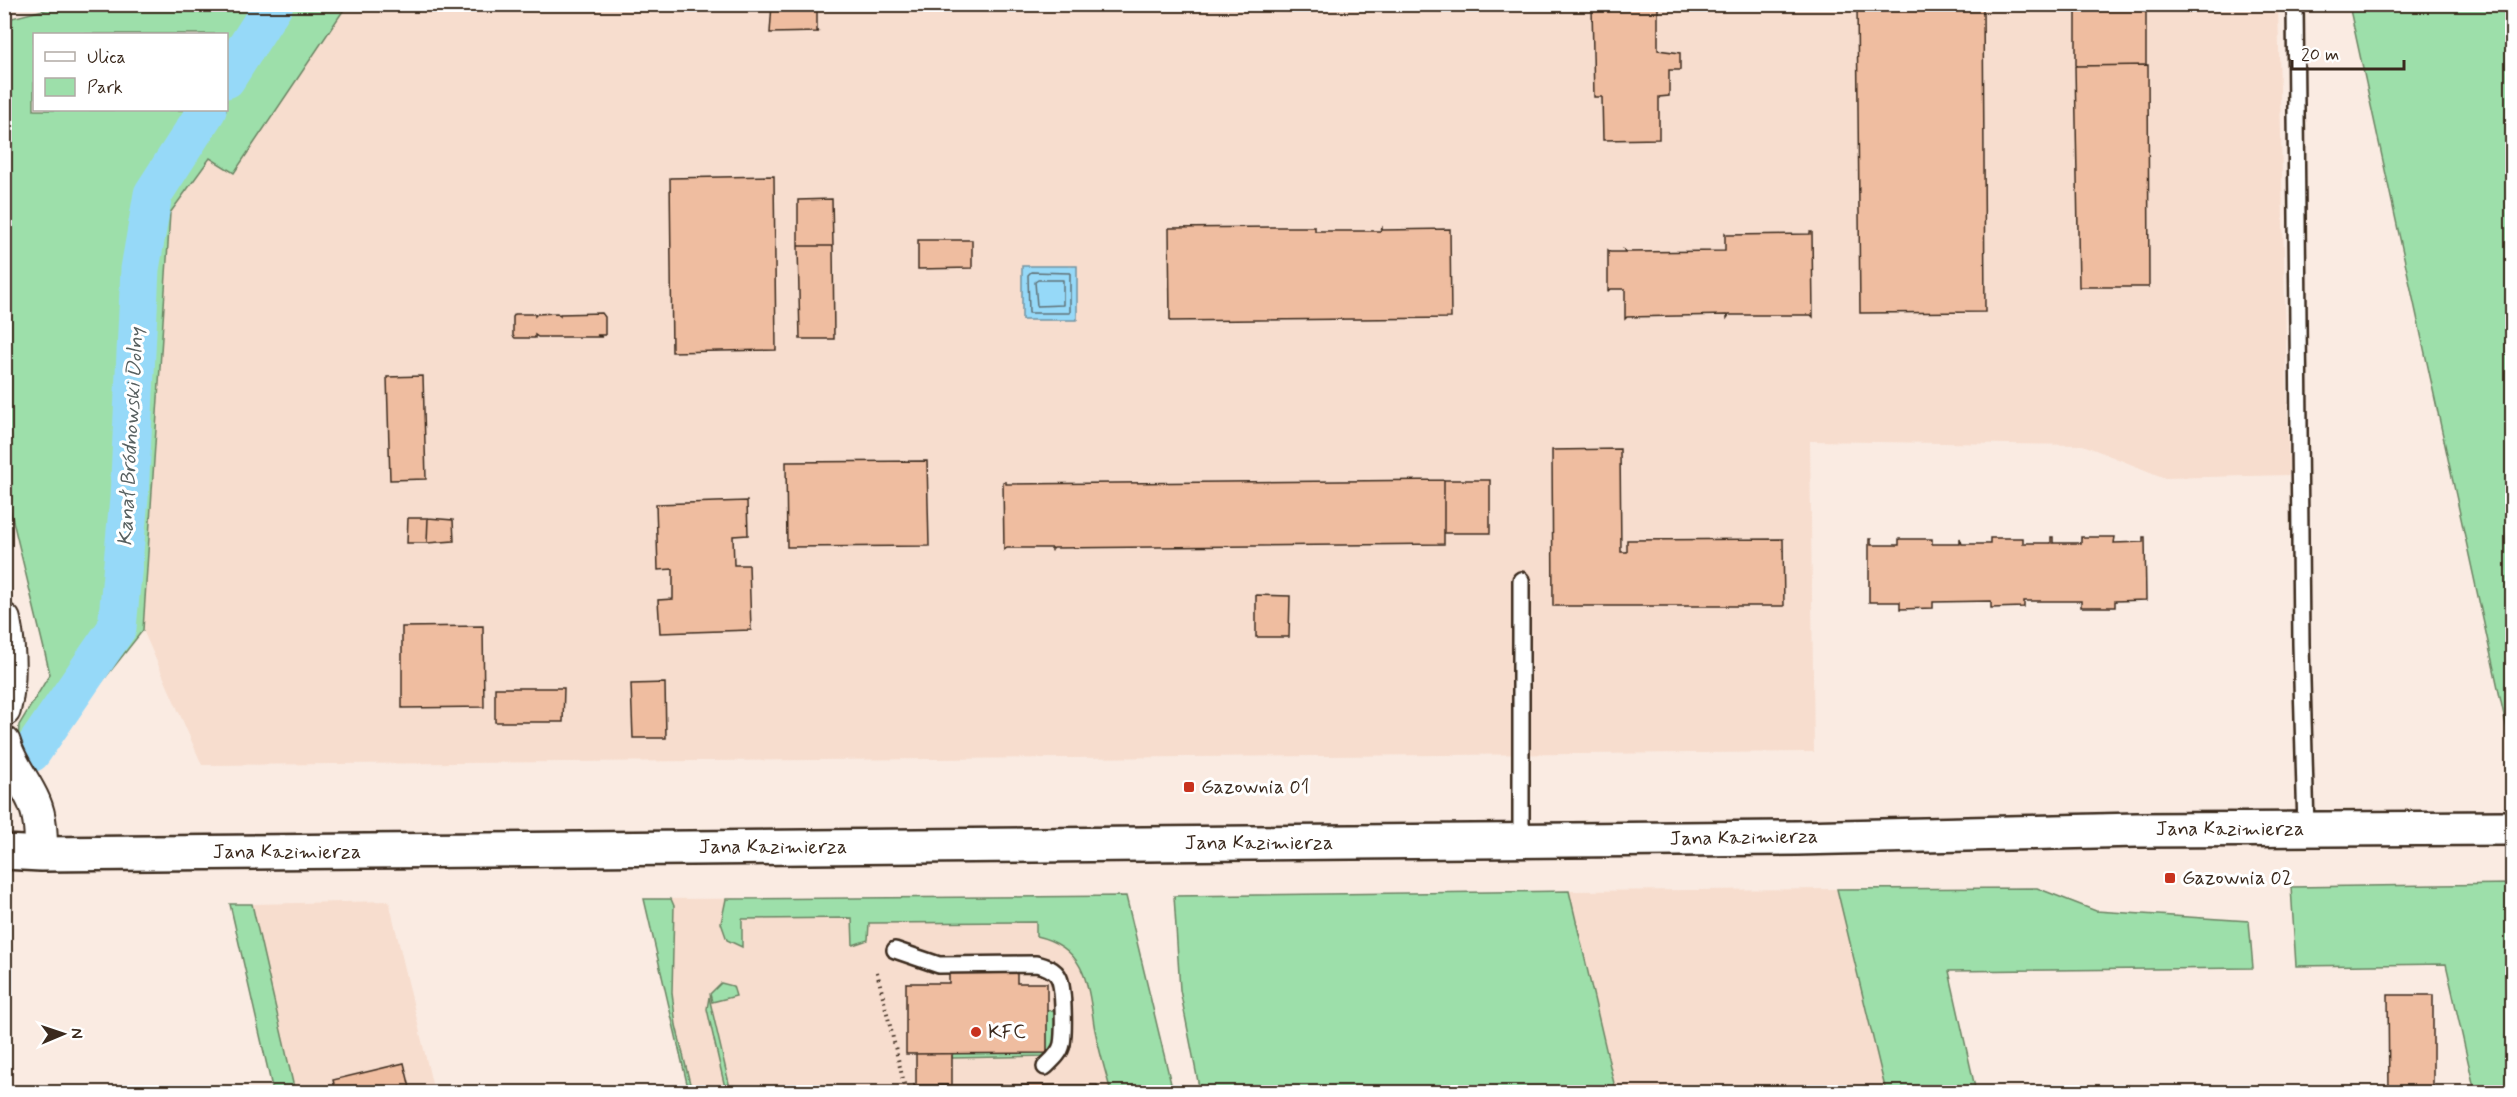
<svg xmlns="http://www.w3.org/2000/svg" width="2517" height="1097" font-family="Mynerve,sans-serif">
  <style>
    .built { fill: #f7ddce }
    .green { fill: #9ddfaa; stroke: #6c8464; stroke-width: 1.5; fill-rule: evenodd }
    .water { fill: #96d9f8; stroke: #7293a1; stroke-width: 1.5 }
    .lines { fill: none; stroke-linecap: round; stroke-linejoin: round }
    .shore { stroke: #5f7075; stroke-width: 1.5 }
    .canal { stroke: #96d9f8; stroke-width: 39 }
    .building { fill: #efbda0; stroke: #3b2a1e; stroke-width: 1.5 }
    .lane-casing { stroke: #3b2a1e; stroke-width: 20 }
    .street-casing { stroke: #3b2a1e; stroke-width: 36 }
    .secondary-casing { stroke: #3b2a1e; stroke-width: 38 }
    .path { stroke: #3b2a1e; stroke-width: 4; stroke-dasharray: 1.5 4.5; stroke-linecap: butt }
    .lane { stroke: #fff; stroke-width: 15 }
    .street { stroke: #fff; stroke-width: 32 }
    .secondary { stroke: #fff; stroke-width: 33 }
    .poi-dot { fill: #c8321e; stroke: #fff; stroke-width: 2 }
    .labels { text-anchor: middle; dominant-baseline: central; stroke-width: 6; stroke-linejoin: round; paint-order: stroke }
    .poi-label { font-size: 20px; fill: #3b2a1e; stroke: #fff; text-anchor: start }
    .street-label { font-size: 20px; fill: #3b2a1e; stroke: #fff }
    .water-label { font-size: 21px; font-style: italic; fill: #565f5f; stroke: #fff }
  </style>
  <rect width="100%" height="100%" fill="#faebe2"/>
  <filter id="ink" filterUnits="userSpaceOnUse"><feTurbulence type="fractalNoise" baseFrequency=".0167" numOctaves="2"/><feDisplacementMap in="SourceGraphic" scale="12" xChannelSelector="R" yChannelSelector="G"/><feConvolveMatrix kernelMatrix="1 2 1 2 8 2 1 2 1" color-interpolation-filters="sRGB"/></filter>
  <g filter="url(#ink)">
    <path class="built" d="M 347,5 L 2278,5 L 2289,475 L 2165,478 L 2083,445 L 1810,441 L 1814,752 L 202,765 L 143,630 L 170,213 L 211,158 L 234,172 Z
      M 1837,889 L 1886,1092 L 1616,1092 L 1569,891 Z
      M 1069,897 L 1115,1092 L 689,1092 L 644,899 Z
      M 389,901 L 434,1092 L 295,1092 L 252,904 Z"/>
    <path class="green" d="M 63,5 L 347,5 L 234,173 L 210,158 L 170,213 L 143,630 L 34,768 L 18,741 L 19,725 L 50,674 L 5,488 L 4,20 ZM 34,34 L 226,34 L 226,110 L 34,110 Z
      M 2349,5 L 2512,5 L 2512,752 Z
      M 2512,884 L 2512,1092 L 2475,1092 L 2446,964 L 2296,966 L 2291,887 Z
      M 2037,888 L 2096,911 L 2249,921 L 2253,968 L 1949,971 L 1976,1092 L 1886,1092 L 1837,889 Z
      M 1569,891 L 1616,1092 L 1200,1092 L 1180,990 L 1174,896 Z
      M 1126,896 L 1173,1092 L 1111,1092 C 1105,1070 1098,1047 1094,1025 C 1088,983 1085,947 1036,936 L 1036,922 L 869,923 L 868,940 L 853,945 L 852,918 L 742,919 L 742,947 L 727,940 L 721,923 L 726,899 Z
      M 644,899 L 671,899 L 674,906 L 672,993 L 676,1025 L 692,1092 L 689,1092 Z
      M 230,904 L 252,904 L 295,1092 L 273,1092 Z
      M 721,983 L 733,986 L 736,996 L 712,1002 L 710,994 Z
      M 709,997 L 731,1092 L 726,1092 L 707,1009 Z
      M 1056,1010 L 1055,1042 L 1046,1056 L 952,1058 L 952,1054 L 1046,1011 Z"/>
    <path class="water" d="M 1022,266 L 1077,266 L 1077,320 L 1022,320 Z"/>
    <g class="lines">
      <path class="shore" d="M 1031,272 L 1070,273 L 1070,313 L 1029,313 L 1028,275 Z
        M 1038,280 L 1063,280 L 1063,305 L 1037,306 L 1035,282 Z"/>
      <path class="canal" d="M 226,79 L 274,4
        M 31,753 L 117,628 L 129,498 L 140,269 L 153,194 L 207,110"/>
    </g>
    <path class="building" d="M 772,4 L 817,4 L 817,31 L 819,32 L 770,33 Z
      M 1602,4 L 1658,4 L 1658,50 L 1680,53 L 1680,70 L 1669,70 L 1669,96 L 1659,97 L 1659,139 L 1603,140 L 1602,97 L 1594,97 L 1592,8 L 1602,8 Z
      M 1857,4 L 1983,4 L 1985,312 L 1860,313 Z
      M 2076,4 L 2146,4 L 2146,65 L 2076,66 Z
      M 2148,65 L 2149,287 L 2079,287 L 2075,66 Z
      M 774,176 L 776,350 L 672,352 L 670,178 Z
      M 832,199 L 833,246 L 798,246 L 798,200 Z
      M 1272,227 L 1315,227 L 1315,231 L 1380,231 L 1382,228 L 1382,230 L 1450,229 L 1451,318 L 1170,321 L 1169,228 Z
      M 1810,232 L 1812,232 L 1813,317 L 1811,315 L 1729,315 L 1727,318 L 1727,315 L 1627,317 L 1625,319 L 1625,289 L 1610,289 L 1608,291 L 1608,250 L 1610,252 L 1625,252 L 1624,250 L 1627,252 L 1725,251 L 1725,233 L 1727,235 L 1810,234 Z
      M 918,240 L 972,240 L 972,268 L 918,269 Z
      M 798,246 L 833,246 L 834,339 L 800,339 Z
      M 557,313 L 560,316 L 560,314 L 602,313 L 605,317 L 605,335 L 597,335 L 602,337 L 538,337 L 535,335 L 535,338 L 515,338 L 513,336 L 513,317 L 515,314 L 535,314 L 535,316 L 537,314 Z
      M 423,376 L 426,479 L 390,480 L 387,377 Z
      M 1620,449 L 1621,552 L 1627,552 L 1627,540 L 1783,539 L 1784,606 L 1553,606 L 1552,450 Z
      M 927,461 L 929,546 L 787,547 L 786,462 Z
      M 1444,480 L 1444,544 L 1054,548 L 1052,550 L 1052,548 L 1007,548 L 1004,550 L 1003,482 L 1006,482 L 1006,484 Z
      M 1444,480 L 1490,480 L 1490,533 L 1444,533 Z
      M 747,501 L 748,535 L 733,536 L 734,565 L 749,565 L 751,630 L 660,633 L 658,600 L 673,599 L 673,569 L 658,570 L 656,504 Z
      M 408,518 L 428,518 L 427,543 L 407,543 Z
      M 428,518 L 453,520 L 454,541 L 427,543 Z
      M 2051,537 L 2053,537 L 2053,543 L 2081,543 L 2081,537 L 2115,537 L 2114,543 L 2143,542 L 2143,537 L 2145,537 L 2146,600 L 2115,601 L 2115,607 L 2081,607 L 2081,601 L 2024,601 L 2024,607 L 1991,608 L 1991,601 L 1933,602 L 1933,608 L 1900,609 L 1900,602 L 1869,602 L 1869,539 L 1871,539 L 1871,545 L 1899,545 L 1899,539 L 1932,539 L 1932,544 L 1960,544 L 1960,538 L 1962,544 L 1990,544 L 1990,538 L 2023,538 L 2023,543 L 2051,543 Z
      M 1256,595 L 1290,596 L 1289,637 L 1256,637 Z
      M 483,626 L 484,707 L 402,708 L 402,627 Z
      M 665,683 L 666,738 L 633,738 L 631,684 Z
      M 495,688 L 564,688 L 563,722 L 495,722 Z
      M 949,973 L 1017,973 L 1017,983 L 1047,983 L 1047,1053 L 906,1054 L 906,983 L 949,983 Z
      M 2388,995 L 2433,995 L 2433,1092 L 2389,1092 Z
      M 916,1054 L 952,1054 L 952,1086 L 916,1085 Z
      M 404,1063 L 411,1092 L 336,1092 L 333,1080 Z
      M 914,1085 L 1097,1085 L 1099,1092 L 915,1092 Z"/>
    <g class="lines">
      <g class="lane-casing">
        <path id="lane" d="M 2295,4 L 2301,644 L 2306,829
          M 1521,580 L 1521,840
          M 895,950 L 939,965 L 1036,964 C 1045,966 1055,969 1059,978 C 1064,989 1064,1032 1062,1044 C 1060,1054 1052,1060 1045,1067"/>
      </g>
      <g class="street-casing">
        <path id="street" d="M 4,620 C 10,651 11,680 4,710
          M 4,743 C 10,765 25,781 34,802 C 41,818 41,836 41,854"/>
      </g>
      <g class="secondary-casing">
        <path id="secondary" d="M 4,852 L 41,854 L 1797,838 L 2137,830 L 2512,828"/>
      </g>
      <path class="path" d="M 877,972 L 906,1092"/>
      <use href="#lane" class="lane"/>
      <use href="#street" class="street"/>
      <use href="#secondary" class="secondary"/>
    </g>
  </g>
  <g class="poi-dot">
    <rect x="1183" y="781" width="12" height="12" rx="3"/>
    <rect x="2164" y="872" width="12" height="12" rx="3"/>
    <circle cx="976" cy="1032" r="6"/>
  </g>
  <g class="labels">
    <g class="poi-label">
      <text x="1201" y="787">Gazownia 01</text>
      <text x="2182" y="878">Gazownia 02</text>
      <text x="988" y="1032">KFC</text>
    </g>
    <g class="street-label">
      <text x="2230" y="829">Jana Kazimierza</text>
      <text transform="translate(1744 838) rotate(-1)">Jana Kazimierza</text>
      <text x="1259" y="843">Jana Kazimierza</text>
      <text x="773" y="847">Jana Kazimierza</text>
      <text x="287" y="852">Jana Kazimierza</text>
    </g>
    <g class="water-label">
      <text transform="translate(131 437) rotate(-87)">Kanał Bródnowski Dolny</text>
    </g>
  </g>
  <rect width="2517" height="1097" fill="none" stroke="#fff" stroke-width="24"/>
  <rect x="12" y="12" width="2493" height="1073" fill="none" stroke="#3b2a1e" stroke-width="2" filter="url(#ink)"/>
  <rect x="33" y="33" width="195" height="78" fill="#ffffff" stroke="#b1aaa5" stroke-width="1.5"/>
  <rect x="45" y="52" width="30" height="9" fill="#ffffff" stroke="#b1aaa5" stroke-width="1.5"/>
  <text x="87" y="63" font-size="18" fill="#3b2a1e">Ulica</text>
  <rect x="45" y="78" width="30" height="18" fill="#9ddfaa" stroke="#b1aaa5" stroke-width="1.5"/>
  <text x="87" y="93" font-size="18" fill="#3b2a1e">Park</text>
  <g transform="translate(63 1034) rotate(88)" stroke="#ffffff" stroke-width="4.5" paint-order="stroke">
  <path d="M0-4.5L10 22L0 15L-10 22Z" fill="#3b2a1e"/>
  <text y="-9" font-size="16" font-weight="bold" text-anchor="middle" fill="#3b2a1e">N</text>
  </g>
  <path d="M2292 60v9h112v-9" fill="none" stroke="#3b2a1e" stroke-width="3"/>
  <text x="2301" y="60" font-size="18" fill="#3b2a1e" stroke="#ffffff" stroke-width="4.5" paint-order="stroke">20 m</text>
</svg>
